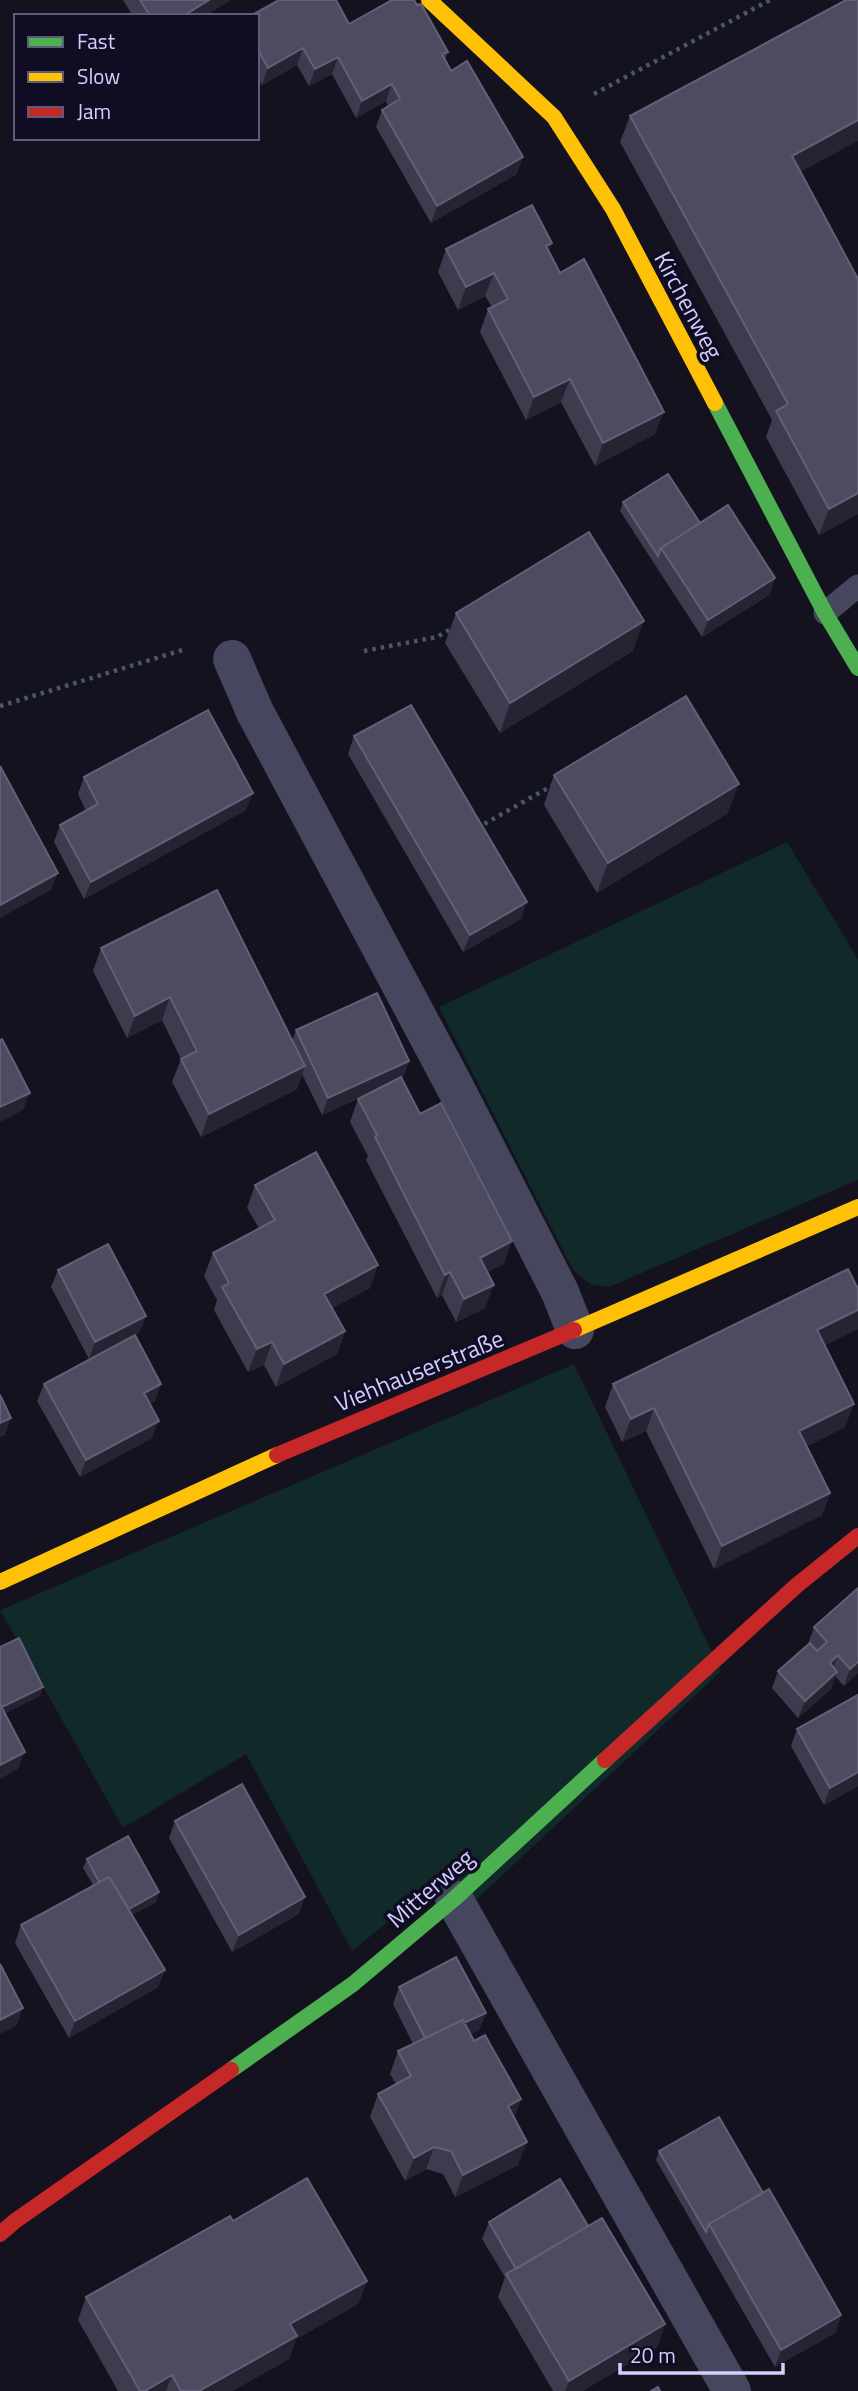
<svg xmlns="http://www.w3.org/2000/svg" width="858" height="2391" font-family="'Titillium Web',sans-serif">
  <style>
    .green { fill: #112929 }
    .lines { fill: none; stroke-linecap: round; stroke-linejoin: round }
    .path { stroke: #485966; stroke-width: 4.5; stroke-dasharray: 3.5 5; stroke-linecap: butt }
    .lane { stroke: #46465f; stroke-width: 23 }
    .street { stroke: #46465f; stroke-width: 38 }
    .fast { stroke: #4caf50; stroke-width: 16 }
    .slow { stroke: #ffc107; stroke-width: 16 }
    .jam { stroke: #c62828; stroke-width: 16 }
    .wall { fill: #3d3b4d }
    .shaded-wall { fill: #262432 }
    .building { fill: #4d4b60; stroke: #626079; stroke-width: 2 }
    .labels { text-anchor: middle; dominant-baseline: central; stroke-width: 7; stroke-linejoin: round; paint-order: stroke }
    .street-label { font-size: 24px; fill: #d2cfff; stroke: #100d23 }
  </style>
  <rect width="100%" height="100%" fill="#14121e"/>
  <path class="green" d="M 787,842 L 858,959 L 858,1180 L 609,1287 L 590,1284 L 573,1270 L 439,1007 Z
    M 574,1364 L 721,1671 L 464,1911 L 456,1867 L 352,1951 L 246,1754 L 123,1828 L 0,1610 Z"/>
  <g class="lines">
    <path class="path" d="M 594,94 L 770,0
      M 364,651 L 437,637 L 454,627
      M 0,706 L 186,649
      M 477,828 L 555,784"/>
    <path class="lane" d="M 825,613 L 858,586"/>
    <path class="street" d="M 232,659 L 255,712 L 455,1087 L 560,1292 L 575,1330
      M 454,1899 L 732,2391"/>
    <path class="fast" d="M 715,403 L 825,613 L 858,668
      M 231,2070 L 353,1984 L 454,1899 L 605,1760"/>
    <path class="slow" d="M 429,0 L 554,117 L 613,209 L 715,403
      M 574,1330 L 858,1207
      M 0,1582 L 277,1455"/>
    <path class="jam" d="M 277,1455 L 574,1330
      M 605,1760 L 796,1586 L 858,1536
      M 0,2234 L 15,2221 L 231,2070"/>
  </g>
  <path class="wall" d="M 123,0 L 230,0 L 205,16 L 133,16 Z
    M 257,16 L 349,24 L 448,52 L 445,59 L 451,71 L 517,174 L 431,223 L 376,127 L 382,110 L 388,106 L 386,101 L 356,118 L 332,74 L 309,86 L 297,65 L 262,85 L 257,77 Z
    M 630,116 L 800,172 L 858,279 L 858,514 L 819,535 L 766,437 L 772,420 L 620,142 Z
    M 446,249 L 549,252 L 560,273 L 655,434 L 595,466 L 561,402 L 526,420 L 480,332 L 488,309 L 492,307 L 485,296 L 458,310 L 438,272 Z
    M 623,502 L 700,523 L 775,578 L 769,595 L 702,637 L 620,511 Z
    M 456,613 L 633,651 L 500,733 L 445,643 Z
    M 354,736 L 521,919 L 463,952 L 348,754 Z
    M 554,775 L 728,813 L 597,893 L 544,805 Z
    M 84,777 L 246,810 L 84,899 L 54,842 L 60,825 L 86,811 L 78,794 Z
    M 101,948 L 292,1041 L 296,1030 L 409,1061 L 402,1079 L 420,1114 L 504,1264 L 487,1272 L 485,1308 L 456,1322 L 442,1295 L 437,1298 L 366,1160 L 368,1156 L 350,1122 L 358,1099 L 366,1095 L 322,1115 L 302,1074 L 297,1089 L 201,1137 L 172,1082 L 181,1059 L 162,1020 L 127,1038 L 93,971 Z
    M 255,1185 L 370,1288 L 332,1308 L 345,1331 L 337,1354 L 276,1387 L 264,1365 L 248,1372 L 214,1310 L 217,1300 L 204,1276 L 213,1253 L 259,1228 L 247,1208 Z
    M 58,1270 L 146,1316 L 139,1333 L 135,1335 L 155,1401 L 149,1404 L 152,1438 L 80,1477 L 37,1401 L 44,1384 L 89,1359 L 51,1287 Z
    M 858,1289 L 858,1329 L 825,1345 L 845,1427 L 807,1446 L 830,1493 L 822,1515 L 714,1569 L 646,1431 L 622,1442 L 605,1407 L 613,1384 Z
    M 858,1588 L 858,1673 L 844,1686 L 835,1676 L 831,1689 L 798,1718 L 772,1688 L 778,1671 L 808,1644 L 814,1627 Z
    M 797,1729 L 858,1786 L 824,1805 L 791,1746 Z
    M 175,1821 L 299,1914 L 232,1952 L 169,1838 Z
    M 87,1859 L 156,1902 L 132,1915 L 165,1970 L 158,1987 L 69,2038 L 15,1943 L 21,1925 L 93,1885 L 83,1868 Z
    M 399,1987 L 486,2013 L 479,2030 L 470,2034 L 474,2041 L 521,2099 L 514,2117 L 518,2165 L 455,2197 L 443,2174 L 426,2169 L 405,2181 L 370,2117 L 378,2094 L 396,2084 L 390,2074 L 398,2051 L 413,2044 L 393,2004 Z
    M 659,2151 L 763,2193 L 841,2315 L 835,2333 L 775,2367 L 656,2160 Z
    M 233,2221 L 367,2281 L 358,2304 L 296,2339 L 289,2359 L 232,2391 L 118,2391 L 78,2320 L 86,2297 Z
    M 489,2222 L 588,2226 L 665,2324 L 657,2347 L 582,2391 L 553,2391 L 498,2297 L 505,2277 L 482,2239 Z"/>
  <path class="shaded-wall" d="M 209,0 L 230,0 L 205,16 L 183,16 Z
    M 303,48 L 297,65 L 262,85 L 268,68 Z
    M 338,57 L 332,74 L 309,86 L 315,69 Z
    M 392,84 L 386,101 L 356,118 L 362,101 Z
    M 858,120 L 858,141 L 782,182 L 792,156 Z
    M 523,157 L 517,174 L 431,223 L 437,206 Z
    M 552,243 L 544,266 L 546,246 Z
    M 494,273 L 485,296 L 458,310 L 466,287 Z
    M 570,379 L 561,402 L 526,420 L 534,397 Z
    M 664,412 L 655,434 L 595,466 L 603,443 Z
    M 858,493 L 858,514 L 819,535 L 829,509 Z
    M 775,578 L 769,595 L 702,637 L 708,620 Z
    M 644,621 L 633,651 L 500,733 L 510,703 Z
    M 739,784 L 728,813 L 597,893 L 608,863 Z
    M 253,793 L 246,810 L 84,899 L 91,882 Z
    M 58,873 L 51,890 L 0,918 L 0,905 Z
    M 527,902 L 521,919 L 463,952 L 470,935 Z
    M 170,997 L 162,1020 L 127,1038 L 135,1016 Z
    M 409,1061 L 402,1078 L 322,1115 L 328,1098 Z
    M 305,1066 L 297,1089 L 201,1137 L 209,1114 Z
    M 30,1093 L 23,1110 L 0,1122 L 0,1107 Z
    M 512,1241 L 504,1264 L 471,1280 L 480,1258 Z
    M 378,1265 L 370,1288 L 316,1317 L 324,1294 Z
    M 450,1272 L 442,1295 L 437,1298 L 445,1275 Z
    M 494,1285 L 485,1308 L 456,1322 L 464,1299 Z
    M 858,1310 L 858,1329 L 809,1353 L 817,1330 Z
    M 146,1316 L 139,1333 L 89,1359 L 95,1342 Z
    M 345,1331 L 337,1354 L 276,1387 L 284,1364 Z
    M 272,1342 L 264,1365 L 248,1372 L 257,1349 Z
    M 161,1384 L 155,1401 L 138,1410 L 144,1393 Z
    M 854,1404 L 845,1427 L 791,1454 L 799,1431 Z
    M 654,1408 L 646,1431 L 622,1442 L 631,1419 Z
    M 11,1418 L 5,1435 L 0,1437 L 0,1423 Z
    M 159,1421 L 152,1438 L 80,1477 L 86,1460 Z
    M 830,1493 L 822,1515 L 714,1569 L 722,1546 Z
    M 838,1655 L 832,1672 L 830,1663 Z
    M 858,1662 L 858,1673 L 844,1686 L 850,1669 Z
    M 837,1672 L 831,1689 L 798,1718 L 805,1701 Z
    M 43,1687 L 40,1696 L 0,1716 L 0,1708 Z
    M 25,1752 L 18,1769 L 0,1779 L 0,1765 Z
    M 858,1772 L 858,1786 L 824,1805 L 830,1788 Z
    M 159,1892 L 156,1902 L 119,1922 L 123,1912 Z
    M 305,1897 L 299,1914 L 232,1952 L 239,1935 Z
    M 165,1970 L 158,1987 L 69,2038 L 75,2021 Z
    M 23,2008 L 17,2025 L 0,2034 L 0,2020 Z
    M 486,2013 L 479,2030 L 421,2059 L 427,2042 Z
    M 521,2099 L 512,2121 L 508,2106 Z
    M 527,2142 L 518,2165 L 455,2197 L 463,2175 Z
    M 434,2147 L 426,2169 L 405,2181 L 414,2158 Z
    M 367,2281 L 358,2304 L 296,2339 L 289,2359 L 232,2391 L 199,2391 L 290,2324 Z
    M 841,2315 L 835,2333 L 775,2367 L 781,2350 Z
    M 665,2324 L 657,2347 L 582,2391 L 565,2391 L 569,2381 Z
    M 172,2375 L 166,2391 L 145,2391 Z"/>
  <path class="building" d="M 140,0 L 209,0 L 183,16 L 150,16 Z
    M 279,0 L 336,0 L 349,24 L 392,0 L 414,0 L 417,5 L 421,4 L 448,52 L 442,54 L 451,71 L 467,61 L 523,157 L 437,206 L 382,110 L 400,99 L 392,84 L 362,101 L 338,57 L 315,69 L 303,48 L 268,68 L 257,48 L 257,16 L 250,16 Z
    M 846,0 L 858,0 L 858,120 L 792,156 L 858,279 L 858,493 L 829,509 L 776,411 L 788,404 L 630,116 Z
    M 532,205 L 552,243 L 546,246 L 560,273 L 584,259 L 664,412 L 603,443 L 570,379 L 534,397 L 488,309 L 508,299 L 494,273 L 466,287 L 446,249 Z
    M 668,474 L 700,523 L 661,548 L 658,556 L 623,502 Z
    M 728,505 L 775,578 L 708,620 L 661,548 Z
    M 589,532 L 644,621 L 510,703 L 456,613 Z
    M 686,696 L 739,784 L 608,863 L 554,775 Z
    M 411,705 L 527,902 L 470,935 L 354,736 Z
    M 208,710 L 253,793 L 91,882 L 60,825 L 98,804 L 84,777 Z
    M 0,766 L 58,873 L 0,905 Z
    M 217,890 L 305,1066 L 209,1114 L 181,1059 L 197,1051 L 170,997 L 135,1016 L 101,948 Z
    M 377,993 L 409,1061 L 328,1098 L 296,1030 Z
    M 2,1039 L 30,1093 L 0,1107 L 0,1040 Z
    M 401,1077 L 420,1114 L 441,1103 L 512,1241 L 480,1258 L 494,1285 L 464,1299 L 450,1272 L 445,1275 L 375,1137 L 377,1135 L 358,1099 Z
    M 316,1152 L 378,1265 L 324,1294 L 345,1331 L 284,1364 L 272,1342 L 257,1349 L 222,1287 L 229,1283 L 213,1253 L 275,1220 L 255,1185 Z
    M 108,1244 L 146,1316 L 95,1342 L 58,1270 Z
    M 848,1269 L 858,1289 L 858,1310 L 817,1330 L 854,1404 L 799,1431 L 830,1493 L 722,1546 L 654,1408 L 631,1419 L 613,1384 Z
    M 135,1335 L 161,1384 L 144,1393 L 159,1421 L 86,1460 L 44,1384 Z
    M 0,1395 L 11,1418 L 0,1423 Z
    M 858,1588 L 858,1662 L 850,1669 L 838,1655 L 830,1663 L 837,1672 L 805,1701 L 778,1671 L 810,1643 L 817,1651 L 827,1642 L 814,1627 Z
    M 19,1638 L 43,1687 L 2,1707 L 0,1704 L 0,1647 Z
    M 858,1695 L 858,1772 L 830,1788 L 797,1729 Z
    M 0,1704 L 25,1752 L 0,1765 Z
    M 242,1784 L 305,1897 L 239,1935 L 175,1821 Z
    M 128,1836 L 159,1892 L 129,1909 L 109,1877 L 99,1882 L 87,1859 Z
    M 109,1877 L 165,1970 L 75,2021 L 21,1925 Z
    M 456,1957 L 486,2013 L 464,2023 L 463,2020 L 425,2038 L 399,1987 Z
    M 0,1964 L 23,2008 L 0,2020 Z
    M 463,2020 L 474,2041 L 485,2035 L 521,2099 L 508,2106 L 527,2142 L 463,2175 L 451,2151 L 434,2147 L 414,2158 L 378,2094 L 411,2076 L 398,2051 Z
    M 719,2117 L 763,2193 L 709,2224 L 706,2232 L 659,2151 Z
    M 307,2178 L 367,2281 L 290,2324 L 297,2336 L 199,2391 L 181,2391 L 172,2375 L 145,2391 L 140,2391 L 86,2297 L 230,2216 L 233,2221 Z
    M 560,2179 L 588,2226 L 516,2269 L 489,2222 Z
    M 769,2189 L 841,2315 L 781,2350 L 709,2224 Z
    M 602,2218 L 665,2324 L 569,2381 L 506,2274 Z
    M 658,2387 L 660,2391 L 651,2391 Z"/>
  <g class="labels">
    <g class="street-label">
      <text transform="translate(689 305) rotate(62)">Kirchenweg</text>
      <text transform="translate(419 1370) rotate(-22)">Viehhauserstraße</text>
      <text transform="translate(430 1888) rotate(-41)">Mitterweg</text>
    </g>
  </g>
  <rect x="14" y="14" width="245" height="126" fill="#100d23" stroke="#5e5b7b" stroke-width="2"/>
  <rect x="28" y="37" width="35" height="10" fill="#4caf50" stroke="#5e5b7b" stroke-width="2"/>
  <text x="77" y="49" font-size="21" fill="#d2cfff">Fast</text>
  <rect x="28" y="72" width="35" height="10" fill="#ffc107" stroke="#5e5b7b" stroke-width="2"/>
  <text x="77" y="84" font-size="21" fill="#d2cfff">Slow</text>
  <rect x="28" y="107" width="35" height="10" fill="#c62828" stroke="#5e5b7b" stroke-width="2"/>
  <text x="77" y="119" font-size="21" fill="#d2cfff">Jam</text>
  <path d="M620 2363v10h163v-10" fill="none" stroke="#d2cfff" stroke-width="3.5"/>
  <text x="630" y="2363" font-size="21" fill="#d2cfff" stroke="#100d23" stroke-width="5" paint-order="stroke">20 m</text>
</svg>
